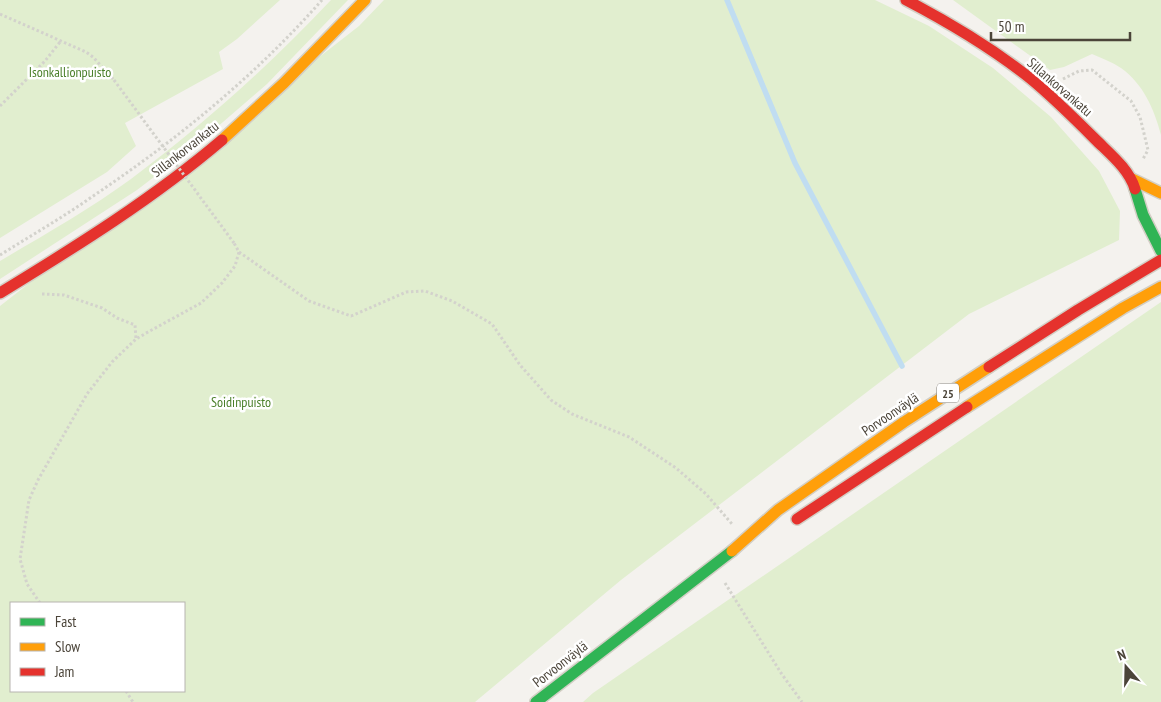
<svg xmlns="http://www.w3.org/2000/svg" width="1161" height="702" font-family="'PT Sans Narrow',sans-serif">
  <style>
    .green { fill: #e1eecf; fill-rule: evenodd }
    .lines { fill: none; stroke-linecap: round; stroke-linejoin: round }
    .stream { stroke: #c0ddf1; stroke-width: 5.5 }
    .fast-casing { stroke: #d3cfc5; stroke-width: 14 }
    .slow-casing { stroke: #d3cfc5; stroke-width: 14 }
    .jam-casing { stroke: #d3cfc5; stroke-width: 14 }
    .path { stroke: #d3d2cc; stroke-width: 3; stroke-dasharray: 2.5 2.5; stroke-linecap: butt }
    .fast { stroke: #30b455; stroke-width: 11 }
    .slow { stroke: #ff9f0a; stroke-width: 11 }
    .jam { stroke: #e5322d; stroke-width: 11 }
    .path-bridge { stroke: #d3d2cc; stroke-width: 3; stroke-dasharray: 2.5 2.5; stroke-linecap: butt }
    .labels { text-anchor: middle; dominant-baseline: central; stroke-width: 5; stroke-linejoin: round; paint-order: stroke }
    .shield { fill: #fff; stroke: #817c74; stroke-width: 1 }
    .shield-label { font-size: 12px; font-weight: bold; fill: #4b4439 }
    .park-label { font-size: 14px; fill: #4a7f2a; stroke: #fff }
    .street-label { font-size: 14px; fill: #4b4439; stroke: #fff }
  </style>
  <rect width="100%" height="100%" fill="#f4f2ee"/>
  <path class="green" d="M 0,0 L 280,0 L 237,39 L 219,52 L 223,69 L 125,123 L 136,146 L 107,172 L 0,238 Z
    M 331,0 L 348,0 L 267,84 L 201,141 L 137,190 L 0,279 L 0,261 C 44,235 90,209 131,179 C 203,125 270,65 331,0 Z
    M 384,0 L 875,0 L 929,26 L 993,68 L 1051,117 L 1099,171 L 1120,211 L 1119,240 L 969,314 L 621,580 L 475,702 L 0,702 L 0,306 L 359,26 ZM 11,603 L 184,603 L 184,691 L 11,691 Z
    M 953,0 L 1161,0 L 1161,135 C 1154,108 1143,84 1121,68 C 1112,62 1101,58 1092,54 L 1064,67 L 1050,70 Z
    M 1161,302 L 1161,702 L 583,702 L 593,693 Z"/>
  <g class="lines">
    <path class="stream" d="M 727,0 L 795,163 L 902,366"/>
    <g class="fast-casing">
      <path id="fast" d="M 1135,189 L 1143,215 L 1161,251
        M 536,702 L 732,551"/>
    </g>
    <g class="slow-casing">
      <path id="slow" d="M 222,140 L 284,83 L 365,0
        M 1132,179 L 1161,193
        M 967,407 L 1123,308 L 1161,287
        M 732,551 L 778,510 L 904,422 L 989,367"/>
    </g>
    <g class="jam-casing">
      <path id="jam" d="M 906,0 C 950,23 992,48 1031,79 C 1054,98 1074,118 1095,139 C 1110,154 1129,169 1135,189
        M 0,293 C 77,246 154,198 222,140
        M 989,367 L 1078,310 L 1161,260
        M 797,519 L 967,407"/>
    </g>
    <path class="path" d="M 0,14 L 86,52 L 93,57 L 114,80
      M 1063,79 L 1079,71 L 1092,70 L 1131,101 L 1140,117 L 1148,150 L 1143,159
      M 0,106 L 45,61 L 60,42
      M 239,252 L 309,301 L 351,316 L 406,292 L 425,291 L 452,301 L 492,324 L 520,365 L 551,400 L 572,414 L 629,437 L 676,468 L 706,494 L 732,524
      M 0,255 C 32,235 65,216 96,194 C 178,139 257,74 322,0
      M 42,294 L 64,295 L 102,308 L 117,318 L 135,325 L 136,339
      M 725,583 L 781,673 L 802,702
      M 40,603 L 27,584 L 20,559 L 29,500 L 38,480 L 87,394 L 112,362 L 136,339 L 148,332 L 201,303 L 222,283 L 235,266 L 239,252 L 234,243
      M 126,691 L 133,702"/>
    <use href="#fast" class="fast"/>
    <use href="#slow" class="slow"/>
    <use href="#jam" class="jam"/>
    <path class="path-bridge" d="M 114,80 L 234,243"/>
  </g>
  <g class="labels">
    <rect class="shield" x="937" y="383.5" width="22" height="19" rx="4"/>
    <g class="shield-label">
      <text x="948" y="393">25</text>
    </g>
    <g class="park-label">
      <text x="70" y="72">Isonkallionpuisto</text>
      <text x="241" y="402">Soidinpuisto</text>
    </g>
    <g class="street-label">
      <text transform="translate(1060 87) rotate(41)">Sillankorvankatu</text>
      <text transform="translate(185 149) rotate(-38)">Sillankorvankatu</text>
      <text transform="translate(890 414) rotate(-34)">Porvoonväylä</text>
      <text transform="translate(560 664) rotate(-38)">Porvoonväylä</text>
    </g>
  </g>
  <rect x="10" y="602" width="175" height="90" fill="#ffffff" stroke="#b7b4b0"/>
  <rect x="20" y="618" width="25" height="8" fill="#30b455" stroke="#b7b4b0"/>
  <text x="55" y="627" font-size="15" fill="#4b4439">Fast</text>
  <rect x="20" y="643" width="25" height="8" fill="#ff9f0a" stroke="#b7b4b0"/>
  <text x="55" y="652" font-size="15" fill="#4b4439">Slow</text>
  <rect x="20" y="668" width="25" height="8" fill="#e5322d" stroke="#b7b4b0"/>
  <text x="55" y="677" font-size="15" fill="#4b4439">Jam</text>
  <g transform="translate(1126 667) rotate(340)" stroke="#ffffff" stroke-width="4" paint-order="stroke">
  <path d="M0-4L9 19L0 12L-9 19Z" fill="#4b4439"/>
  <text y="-8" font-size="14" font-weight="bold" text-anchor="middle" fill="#4b4439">N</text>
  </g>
  <path d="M991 32v8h139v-8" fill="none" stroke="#4b4439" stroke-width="2.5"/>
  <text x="998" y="32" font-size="15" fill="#4b4439" stroke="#ffffff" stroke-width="4" paint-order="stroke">50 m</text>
</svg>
